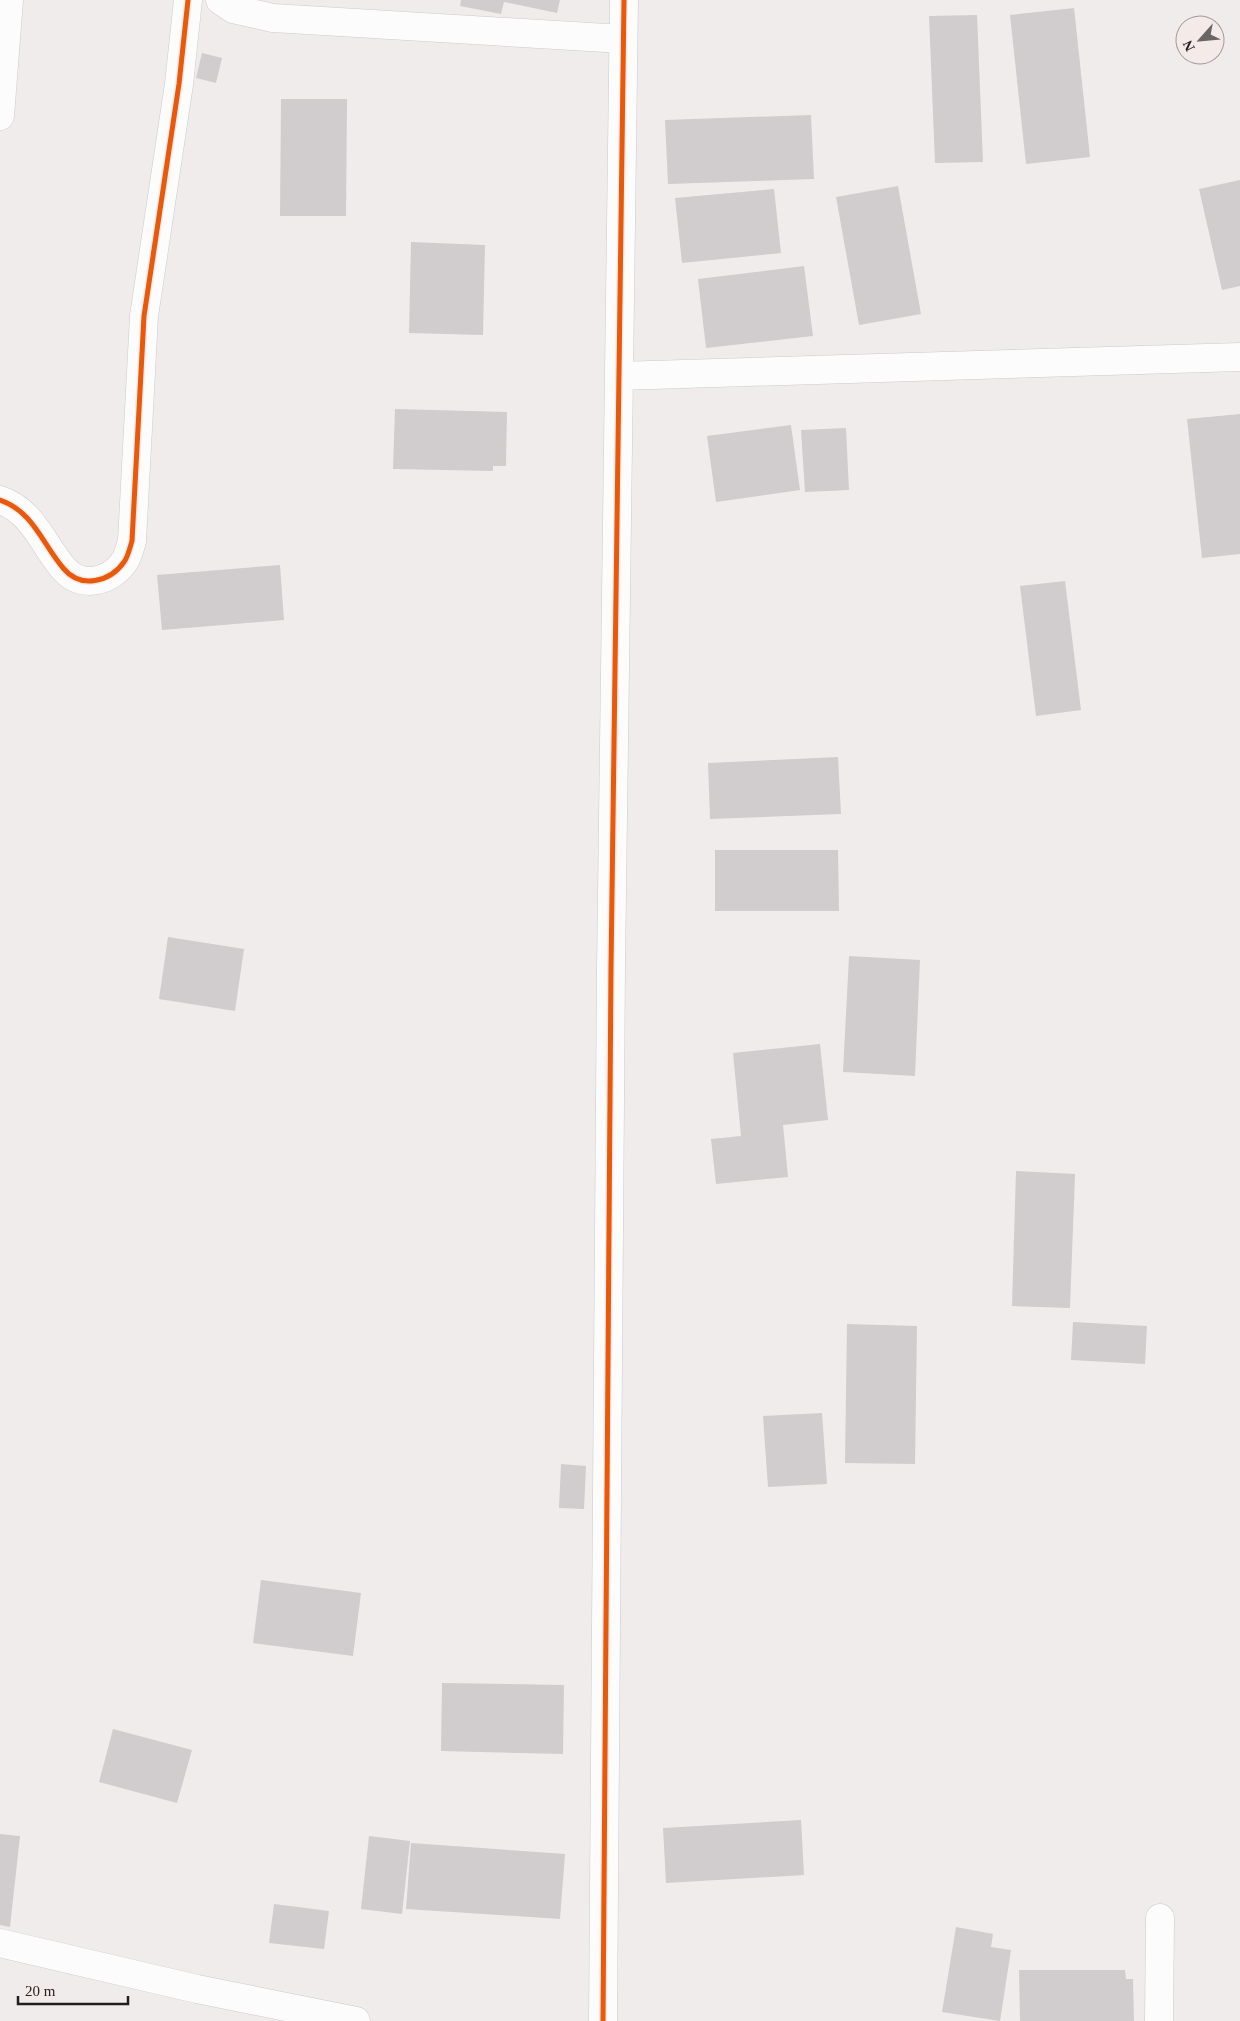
<svg xmlns="http://www.w3.org/2000/svg" width="1240" height="2021" font-family="Georgia,serif">
  <style>
    .building { fill: #d1cccd }
    .lines { fill: none; stroke-linecap: round; stroke-linejoin: round }
    .minor-casing { stroke: #cdc9c9; stroke-width: 29 }
    .minor { stroke: #fdfcfc; stroke-width: 28 }
    .cycleway-casing { stroke: #f4ebe9; stroke-width: 8 }
    .cycleway { stroke: #e8590c; stroke-width: 5 }
  </style>
  <rect width="100%" height="100%" fill="#f1ecec"/>
  <path class="building" d="M 461,0 L 560,0 L 557,13 L 504,2 L 501,14 L 460,6 Z
    M 1074,8 L 1090,157 L 1026,164 L 1010,15 Z
    M 977,15 L 983,162 L 935,163 L 929,16 Z
    M 202,53 L 222,58 L 216,83 L 196,78 Z
    M 281,99 L 347,99 L 346,216 L 280,216 Z
    M 811,115 L 814,179 L 668,184 L 665,120 Z
    M 1240,180 L 1240,286 L 1222,290 L 1199,189 Z
    M 898,186 L 921,314 L 859,325 L 836,197 Z
    M 774,189 L 781,253 L 682,263 L 675,198 Z
    M 411,242 L 485,245 L 483,335 L 409,333 Z
    M 804,266 L 813,336 L 706,348 L 698,279 Z
    M 395,409 L 507,412 L 506,466 L 493,466 L 493,471 L 393,469 Z
    M 1240,414 L 1240,554 L 1202,558 L 1187,419 Z
    M 791,425 L 800,490 L 716,502 L 707,436 Z
    M 846,428 L 849,490 L 805,492 L 801,430 Z
    M 280,565 L 284,620 L 162,630 L 157,575 Z
    M 1065,581 L 1081,710 L 1036,716 L 1020,586 Z
    M 838,757 L 841,814 L 710,819 L 708,763 Z
    M 715,850 L 838,850 L 839,911 L 715,911 Z
    M 168,937 L 244,949 L 235,1011 L 159,999 Z
    M 849,956 L 920,960 L 915,1076 L 843,1072 Z
    M 820,1044 L 828,1120 L 783,1125 L 788,1177 L 716,1184 L 711,1139 L 741,1136 L 733,1053 Z
    M 1016,1171 L 1075,1174 L 1070,1308 L 1012,1306 Z
    M 1073,1322 L 1147,1326 L 1145,1364 L 1071,1360 Z
    M 847,1324 L 917,1326 L 915,1464 L 845,1463 Z
    M 822,1413 L 827,1484 L 768,1487 L 763,1416 Z
    M 561,1464 L 586,1466 L 584,1509 L 559,1508 Z
    M 261,1580 L 361,1593 L 353,1656 L 253,1643 Z
    M 442,1683 L 564,1685 L 563,1754 L 441,1751 Z
    M 113,1729 L 192,1750 L 177,1803 L 99,1782 Z
    M 801,1820 L 804,1875 L 666,1883 L 663,1828 Z
    M 0,1834 L 20,1836 L 10,1927 L 0,1925 Z
    M 369,1836 L 410,1841 L 402,1914 L 361,1909 Z
    M 411,1843 L 565,1854 L 560,1919 L 406,1909 Z
    M 274,1904 L 329,1911 L 324,1949 L 269,1943 Z
    M 956,1927 L 993,1934 L 991,1947 L 1011,1950 L 1000,2021 L 942,2012 Z
    M 1019,1970 L 1125,1970 L 1126,1979 L 1133,1979 L 1134,2021 L 1020,2021 Z"/>
  <g class="lines">
    <g class="minor-casing">
      <path id="minor" d="M 220,0 L 233,9 L 273,18 L 623,39
        M 0,116 L 9,0
        M 619,376 L 1240,357
        M 0,500 C 33,511 43,545 64,569 C 81,589 110,582 124,562 C 128,557 130,547 132,541 L 144,316 L 179,84 L 188,0
        M 0,1943 L 197,1989 L 356,2021
        M 603,2021 L 611,968 L 624,0
        M 1159,2021 L 1160,1918"/>
    </g>
    <use href="#minor" class="minor"/>
    <g class="cycleway-casing">
      <path id="cycleway" d="M 0,500 C 33,511 43,545 64,569 C 81,589 110,582 124,562 C 128,557 130,547 132,541 L 144,316 L 179,84 L 188,0
        M 603,2021 L 611,968 L 624,0"/>
    </g>
    <use href="#cycleway" class="cycleway"/>
  </g>
  <g transform="translate(1200 40) rotate(243)"><circle r="24" fill="#f4ebe9" stroke="#a09997"/>
  <path d="M0-4L9 19L0 12L-9 19Z" fill="#6a6665"/>
  <text y="-8" font-size="14" font-weight="bold" text-anchor="middle" fill="#211e1d">N</text>
  </g>
  <path d="M18 1996v8h110v-8" fill="none" stroke="#211e1d" stroke-width="2.5"/>
  <text x="25" y="1996" font-size="15" fill="#211e1d" stroke="#f4ebe9" stroke-width="4" paint-order="stroke">20 m</text>
</svg>
